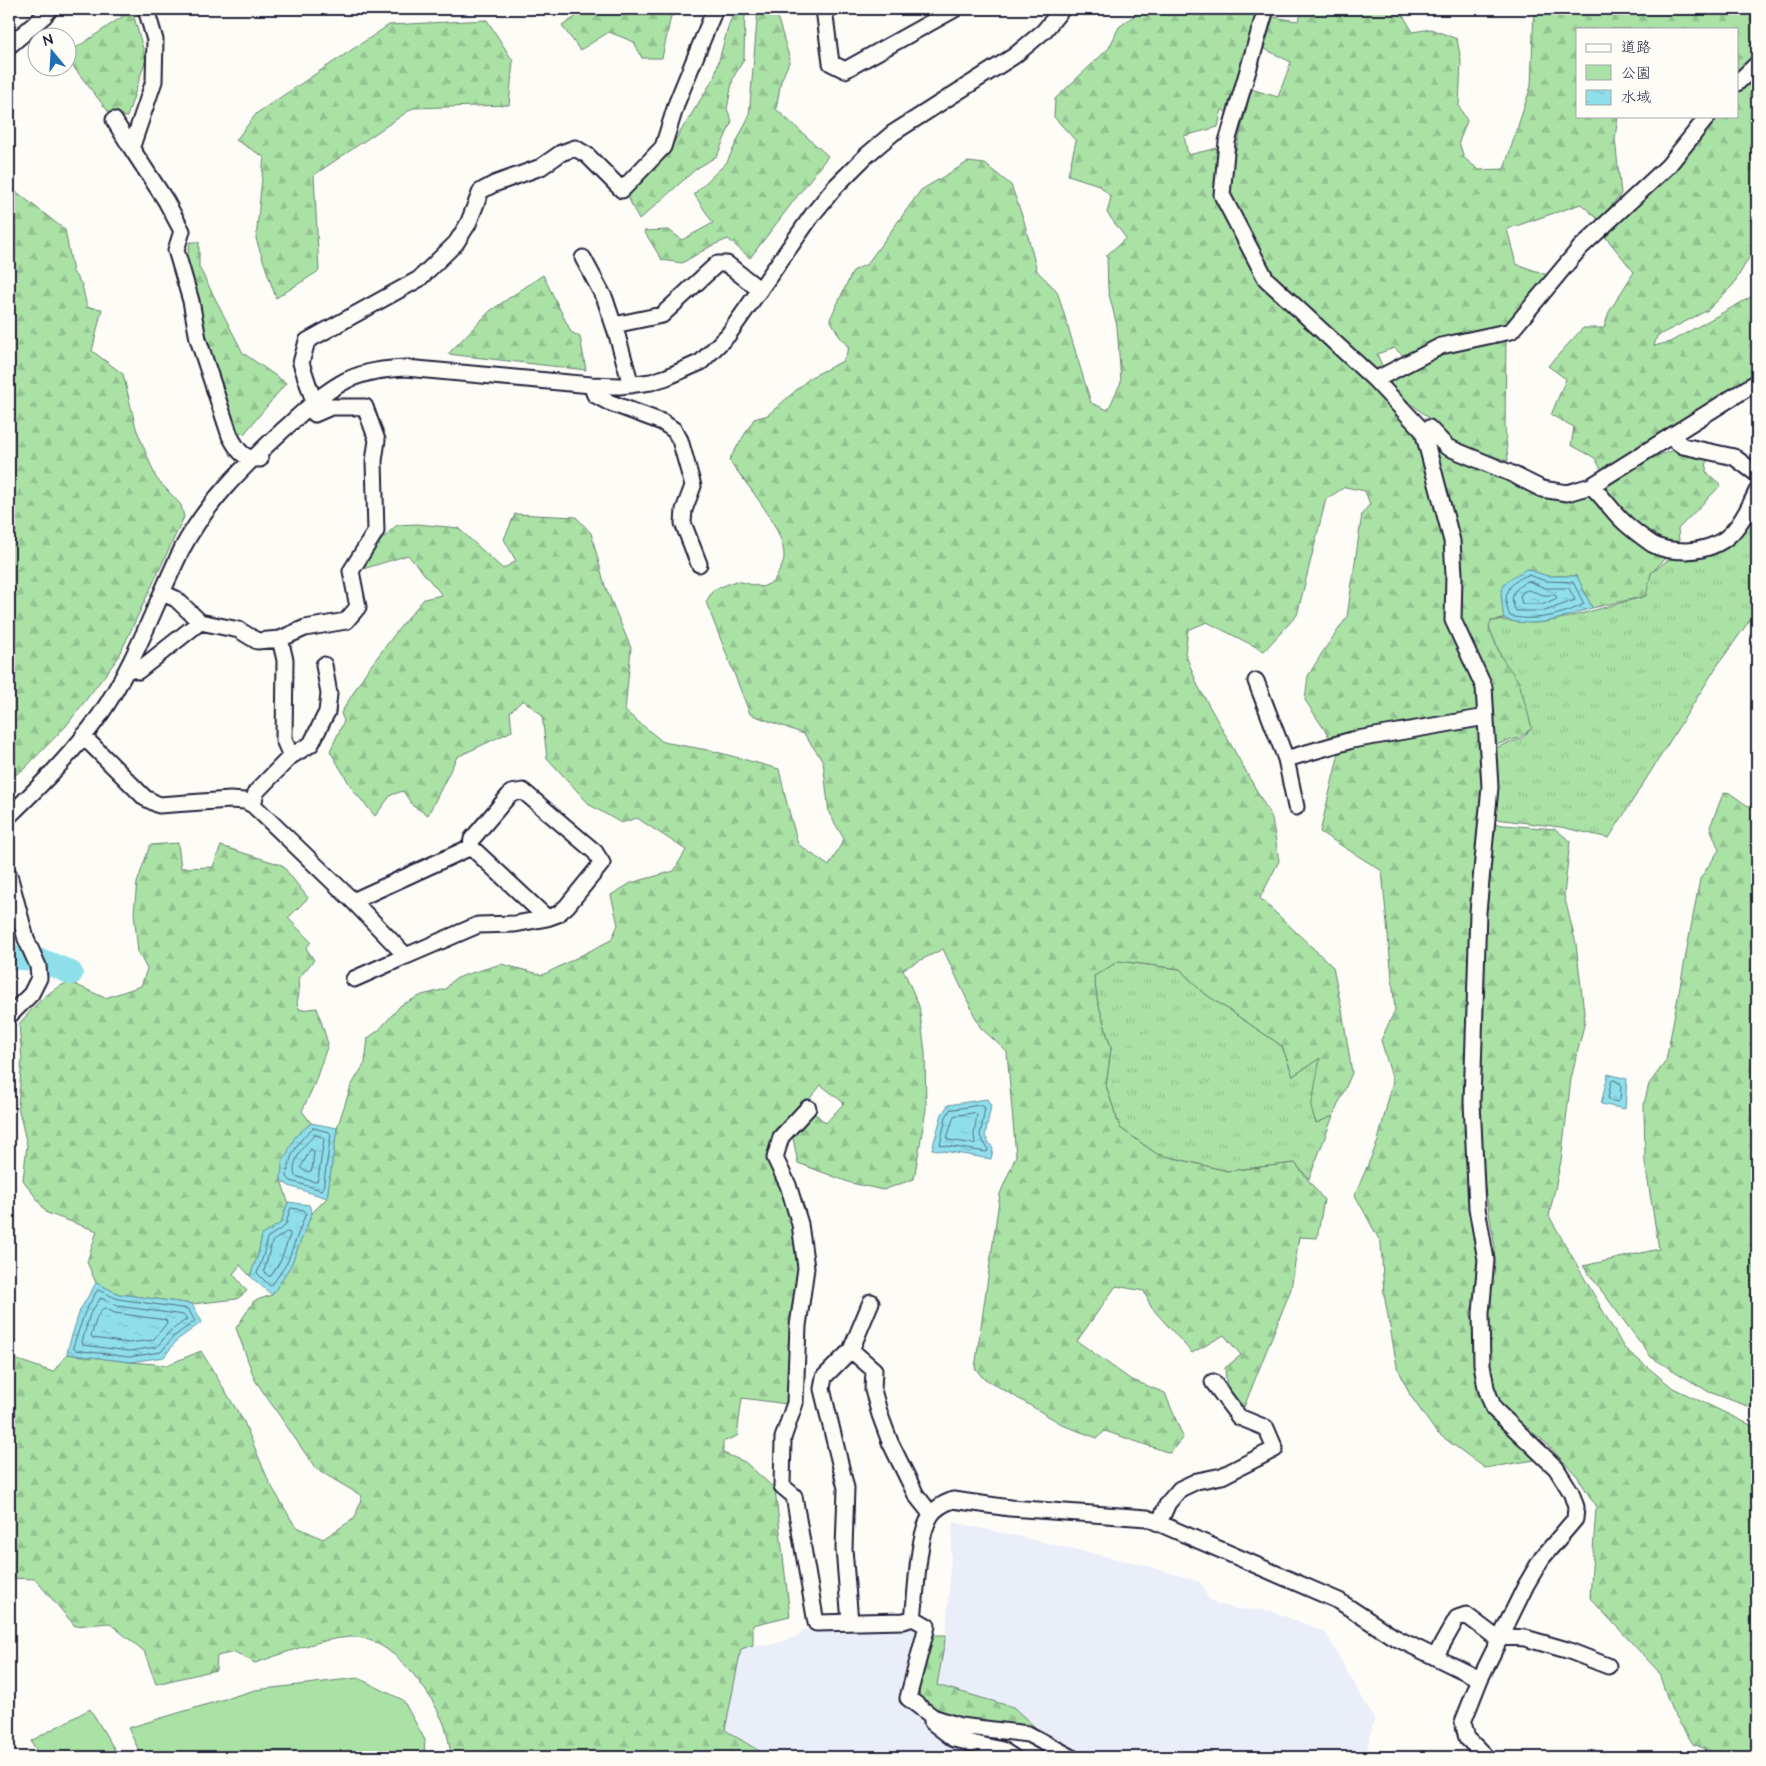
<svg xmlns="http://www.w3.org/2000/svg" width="1766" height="1766" font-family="'Architects Daughter','Klee One',sans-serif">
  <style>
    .built { fill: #e9eef8 }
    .grass { fill: url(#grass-tufts); stroke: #668270 }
    .forest { fill: url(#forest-firs); stroke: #668270 }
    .green { fill: #aae2a6; stroke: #668270 }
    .water { fill: url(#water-ripples); stroke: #6393a5 }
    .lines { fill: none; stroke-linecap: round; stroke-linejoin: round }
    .shore { stroke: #4e6e81; stroke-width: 1 }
    .river { stroke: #8fdfeb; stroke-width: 24 }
    .minor-casing { stroke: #22223b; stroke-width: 19 }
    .minor { stroke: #fdfcf7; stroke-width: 15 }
  </style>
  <defs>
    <pattern id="grass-tufts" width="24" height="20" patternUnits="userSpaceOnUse" patternTransform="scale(1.25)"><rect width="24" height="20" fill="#aae2a6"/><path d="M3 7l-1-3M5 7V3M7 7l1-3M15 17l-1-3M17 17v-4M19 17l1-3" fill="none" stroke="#92c290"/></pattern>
    <pattern id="forest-firs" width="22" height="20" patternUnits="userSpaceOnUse" patternTransform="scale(1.25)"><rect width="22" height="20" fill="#aae2a6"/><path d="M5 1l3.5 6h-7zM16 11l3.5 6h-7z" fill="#92c290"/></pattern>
    <pattern id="water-ripples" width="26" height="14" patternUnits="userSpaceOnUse" patternTransform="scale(1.25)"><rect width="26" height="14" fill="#8fdfeb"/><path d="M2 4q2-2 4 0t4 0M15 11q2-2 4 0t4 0" fill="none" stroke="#7bbfca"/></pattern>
  </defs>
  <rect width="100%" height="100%" fill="#fdfcf7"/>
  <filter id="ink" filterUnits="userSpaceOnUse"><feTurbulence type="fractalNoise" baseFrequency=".02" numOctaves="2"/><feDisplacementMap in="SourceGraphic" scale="10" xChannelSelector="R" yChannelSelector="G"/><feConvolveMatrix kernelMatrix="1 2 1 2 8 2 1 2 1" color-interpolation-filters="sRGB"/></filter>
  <g filter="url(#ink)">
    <path class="built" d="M 953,1522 L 1144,1565 L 1200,1582 L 1208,1598 L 1217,1604 L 1237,1609 L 1271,1611 L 1325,1632 L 1374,1719 L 1367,1750 L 1345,1757 L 1092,1757 L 1084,1751 L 1065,1746 L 1035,1727 L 1013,1707 L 937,1685 L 946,1635 Z
      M 917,1628 L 897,1700 L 953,1743 L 1008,1757 L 769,1757 L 725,1730 L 741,1648 L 753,1645 L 769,1646 L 798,1636 L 804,1630 Z"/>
    <path class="grass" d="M 1757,492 L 1757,610 L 1717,666 L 1609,838 L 1561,827 L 1487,818 L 1492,749 L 1521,739 L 1530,730 L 1520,687 L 1503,661 L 1489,627 L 1491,621 C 1509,619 1526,625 1545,622 C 1578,616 1611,605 1643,597 L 1651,573 L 1672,557 L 1701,558 L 1744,523 Z
      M 1119,961 L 1180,969 L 1201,991 L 1282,1046 L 1293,1076 L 1320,1058 L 1316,1123 L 1333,1116 L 1309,1179 L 1295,1163 L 1227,1171 L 1157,1154 L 1120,1128 L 1106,1086 L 1111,1048 L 1097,999 L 1094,976 Z"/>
    <path class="forest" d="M 587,9 L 688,9 L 671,16 L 662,58 L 642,58 L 634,42 L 609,32 L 580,50 L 562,26 Z
      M 736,9 L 745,9 L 744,59 L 733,78 L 727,109 L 732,121 L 717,156 L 696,169 L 639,220 L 627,195 L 669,150 L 714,78 L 729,24 Z
      M 758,9 L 775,9 L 790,60 L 781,81 L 776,109 L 828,156 L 750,258 L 728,239 L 711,246 L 682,263 L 662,260 L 644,231 L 669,230 L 682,240 L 713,223 L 694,194 L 727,162 L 749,116 Z
      M 1143,9 L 1262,9 L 1228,114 L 1222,109 L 1218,127 L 1184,136 L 1188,155 L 1222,147 L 1217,195 L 1262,282 L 1417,431 L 1448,549 L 1449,572 L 1479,701 L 1478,712 L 1462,718 L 1330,738 L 1305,700 L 1308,676 L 1322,653 L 1347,617 L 1362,514 L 1370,504 L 1365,491 L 1345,487 L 1326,499 L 1297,615 L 1264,651 L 1207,622 L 1188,630 L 1185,653 L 1198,686 L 1272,818 L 1279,861 L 1260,898 L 1333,967 L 1342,1010 L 1352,1073 L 1333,1116 L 1316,1123 L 1311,1108 L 1320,1058 L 1293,1076 L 1282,1046 L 1201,991 L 1180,969 L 1119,961 L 1094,976 L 1097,999 L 1111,1048 L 1106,1086 L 1120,1128 L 1157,1154 L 1227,1171 L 1295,1163 L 1324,1200 L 1317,1238 L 1299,1237 L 1291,1289 L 1244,1407 L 1227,1391 L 1225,1368 L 1241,1355 L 1224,1335 L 1192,1353 L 1151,1307 L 1144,1291 L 1116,1286 L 1077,1341 L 1130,1379 L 1165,1393 L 1183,1437 L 1170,1453 L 1105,1431 L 1097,1438 L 1065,1426 L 982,1377 L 975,1368 L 1000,1194 L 1016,1156 L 1007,1052 L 980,1027 L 943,949 L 903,969 L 919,1006 L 925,1052 L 926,1109 L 914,1179 L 883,1190 L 851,1183 L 798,1163 L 792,1133 L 813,1112 L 826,1123 L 844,1103 L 821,1085 L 779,1136 L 792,1214 L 802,1263 L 791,1330 L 787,1404 L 742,1398 L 737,1436 L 723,1442 L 723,1453 L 745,1462 L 775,1489 L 790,1616 L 753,1625 L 753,1645 L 741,1649 L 725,1730 L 769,1757 L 452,1757 C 449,1746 448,1734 444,1724 C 431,1691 390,1635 351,1637 C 318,1639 286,1653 255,1663 L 235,1652 L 217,1656 L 216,1670 L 156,1684 L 144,1651 L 109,1623 L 75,1626 L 35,1579 L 9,1578 L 9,1357 L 53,1372 L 67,1354 L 130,1362 L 167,1365 L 201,1351 L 244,1422 L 269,1482 L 295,1526 L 323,1539 L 355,1518 L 362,1496 L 316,1469 L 255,1380 L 236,1328 L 254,1301 L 272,1295 L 291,1265 L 312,1213 L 327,1198 L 337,1128 L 351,1086 L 365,1063 L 368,1038 L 379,1030 L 401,1005 L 422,995 L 446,989 L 453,980 L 465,975 L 501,964 L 543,975 L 611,940 L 618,925 L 611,895 L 631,883 L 674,871 L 686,850 L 637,818 L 621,823 L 590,805 L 547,758 L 542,715 L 523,700 L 510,712 L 512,731 L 457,757 L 428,815 L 413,806 L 403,791 L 391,795 L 375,816 L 353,790 L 330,751 L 344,721 L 341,713 L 366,672 L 401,626 L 424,599 L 442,595 L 408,555 L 363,569 C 371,551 382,538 397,525 L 417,524 L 458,528 L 503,569 L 516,561 L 504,539 L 515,514 L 576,517 L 591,533 L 605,586 L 631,648 L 625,711 L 663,742 L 713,751 L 779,769 L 786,800 L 798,844 L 829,866 L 844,839 L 829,813 L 823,761 L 804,734 L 750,714 L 706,602 L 713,590 L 736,581 L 762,587 L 773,582 C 777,575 784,565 784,557 C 785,528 745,483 729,460 L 754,419 L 768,415 L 811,377 L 843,361 L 849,348 L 840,337 L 830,319 L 853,271 L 867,264 L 921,190 L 968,162 L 985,164 L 1011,185 L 1024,221 L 1037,271 L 1057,291 L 1091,403 L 1108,410 L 1121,382 L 1117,326 L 1108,290 L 1107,255 L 1126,238 L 1107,213 L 1111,197 L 1099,185 L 1068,175 L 1076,141 L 1054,117 L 1055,99 L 1109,48 L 1119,27 Z
      M 1304,9 L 1401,9 L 1401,12 L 1413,32 L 1431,29 L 1457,39 L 1461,61 L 1459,106 L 1467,121 L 1459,142 L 1464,158 L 1479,170 L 1504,169 L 1531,86 L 1534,9 L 1757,9 L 1757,55 L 1737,75 L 1737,29 L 1577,29 L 1577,116 L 1618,116 L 1615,139 L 1621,194 L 1599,220 L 1581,204 L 1507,229 L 1516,264 L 1548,275 L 1510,327 L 1405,357 L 1394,348 L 1377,354 L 1384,370 L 1368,371 L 1269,276 L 1225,195 L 1251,89 L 1278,97 L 1291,62 L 1261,47 L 1273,17 L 1298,21 Z
      M 132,10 L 146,59 L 127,117 L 111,115 L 72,65 L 76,48 Z
      M 487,20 L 513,61 L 509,105 L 413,108 L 314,175 L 319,271 L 276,298 L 256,239 L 264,157 L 236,140 L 257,113 L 389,25 Z
      M 1757,74 L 1757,244 L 1733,285 L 1708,310 L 1657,336 L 1654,346 L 1670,342 L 1751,297 L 1757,285 L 1757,378 L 1603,473 L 1595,458 L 1571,445 L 1574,427 L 1551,415 L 1566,379 L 1548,366 L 1583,328 L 1604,328 L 1609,312 L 1634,272 L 1603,234 L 1672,173 L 1717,116 L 1737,116 L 1737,93 Z
      M 9,186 L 65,230 L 73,272 L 82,285 L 87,307 L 102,309 L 92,351 L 123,374 L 136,428 L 156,478 L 181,505 L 184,517 L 118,658 L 66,726 L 24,769 L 9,779 Z
      M 190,242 L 199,242 L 199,267 L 243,353 L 286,383 L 244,434 L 234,430 L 186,266 Z
      M 543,275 L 571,332 L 580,337 L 586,370 L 448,354 L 490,311 Z
      M 1506,338 L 1505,427 L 1508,461 L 1452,443 L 1431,420 L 1384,381 L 1443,351 Z
      M 1438,444 L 1542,493 L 1589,492 L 1667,557 L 1651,573 L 1646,596 L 1592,608 L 1577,576 L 1547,576 L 1527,569 L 1501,593 L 1504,619 L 1491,621 L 1489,627 L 1501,657 L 1519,682 L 1532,728 L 1519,738 L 1495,745 L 1488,684 L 1462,630 L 1434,446 Z
      M 1672,451 L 1698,456 L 1707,460 L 1706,472 L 1721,485 L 1678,529 L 1679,541 L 1661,544 L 1617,511 L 1599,484 L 1634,463 Z
      M 1479,725 L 1483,785 L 1470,908 L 1468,1103 L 1480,1260 L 1479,1293 L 1470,1312 L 1477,1336 L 1481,1389 L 1541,1459 L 1485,1468 L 1436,1432 L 1410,1395 L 1397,1366 L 1384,1294 L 1381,1243 L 1355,1195 L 1378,1141 L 1393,1081 L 1381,1040 L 1395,1010 L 1382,871 L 1320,832 L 1339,753 L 1366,741 Z
      M 1728,792 L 1748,806 L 1757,803 L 1757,1411 L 1753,1408 L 1709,1392 L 1651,1357 L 1583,1266 L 1659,1249 L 1645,1163 L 1644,1104 L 1649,1084 L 1666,1061 L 1700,879 L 1719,850 L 1710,827 L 1723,794 Z
      M 1491,824 L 1555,829 L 1570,841 L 1564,895 L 1576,944 L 1585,1021 L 1571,1079 L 1561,1161 L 1549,1216 L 1624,1348 L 1673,1388 L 1757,1428 L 1757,1757 L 1726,1757 L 1693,1744 L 1672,1711 L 1658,1671 L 1590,1598 L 1596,1507 L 1578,1477 L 1545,1442 L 1498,1405 L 1489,1388 L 1486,1312 L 1495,1248 L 1483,1176 L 1476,1101 L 1482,911 Z
      M 178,843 L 181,868 L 213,867 L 221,846 L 282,865 L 308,898 L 288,918 L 311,942 L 306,948 L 314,960 L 298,979 L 299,993 L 297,1003 L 300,1010 L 317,1008 L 328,1044 L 314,1085 L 302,1111 L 311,1123 L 295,1137 L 281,1180 L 288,1202 L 281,1223 L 262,1235 L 258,1255 L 250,1276 L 240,1265 L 233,1274 L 247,1291 L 237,1299 L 192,1304 L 119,1294 L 96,1283 L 87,1262 L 97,1231 L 47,1213 L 23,1180 L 27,1145 L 18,1107 L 22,1059 L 19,1024 C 34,1007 48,989 70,982 L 105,998 L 141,986 L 147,969 L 138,952 L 134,912 L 137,883 L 150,845 Z
      M 932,1635 L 946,1635 L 937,1685 L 1013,1707 L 1035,1727 L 1032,1731 L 963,1721 L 935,1710 L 920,1698 L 918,1677 Z"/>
    <path class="green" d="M 358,1678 L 403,1700 L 425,1740 L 424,1757 L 142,1757 L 128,1728 L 255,1690 Z
      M 90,1709 L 115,1750 L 102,1757 L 40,1757 L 31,1741 Z"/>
    <path class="water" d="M 1527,569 L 1547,576 L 1577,576 L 1592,608 C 1561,618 1537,629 1504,619 C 1500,588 1497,584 1527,569 Z
      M 1608,1074 L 1627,1079 L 1625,1109 L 1601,1104 Z
      M 987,1099 L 991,1106 L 985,1136 L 993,1149 L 991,1159 L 932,1149 L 942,1114 L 948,1105 Z
      M 311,1123 L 337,1128 L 327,1198 L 289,1186 L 281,1180 L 282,1164 L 295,1137 Z
      M 288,1202 L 309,1205 L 312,1213 L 291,1265 L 272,1295 L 250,1276 L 258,1255 L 262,1235 L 281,1223 Z
      M 96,1283 L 119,1294 L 192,1304 L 202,1322 L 177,1340 L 164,1357 L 130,1362 L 67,1354 L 68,1348 L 80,1310 Z"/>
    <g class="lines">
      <path class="shore" d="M 1528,575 L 1546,581 L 1573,582 L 1584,604 C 1564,615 1532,622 1510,616 C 1501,596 1508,582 1528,575 Z
        M 1528,581 L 1545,588 L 1569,588 L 1575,600 L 1545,611 L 1516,611 C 1508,596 1514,588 1528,581 Z
        M 1529,590 L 1543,595 L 1555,595 L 1557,598 L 1544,604 L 1522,604 L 1520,596 L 1523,592 Z
        M 1614,1080 L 1621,1084 L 1620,1100 L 1618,1102 L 1609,1100 L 1608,1098 L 1611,1082 Z
        M 982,1105 L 985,1108 L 980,1136 L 988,1149 L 987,1152 L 940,1145 L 946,1117 L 950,1110 Z
        M 975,1113 L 977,1115 L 974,1134 L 975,1144 L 948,1140 L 947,1138 L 954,1116 Z
        M 313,1128 L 329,1132 L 331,1134 L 323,1188 L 321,1190 L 291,1181 L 287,1177 C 288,1157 298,1140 313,1128 Z
        M 315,1135 L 322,1137 L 324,1139 L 318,1180 L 315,1182 L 295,1176 C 290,1162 305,1143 315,1135 Z
        M 311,1149 L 314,1152 L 312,1170 L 309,1172 L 303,1170 L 301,1168 Z
        M 291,1208 L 304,1210 L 306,1213 L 287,1263 L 272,1285 L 270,1286 L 257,1273 L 263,1257 L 267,1238 L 285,1226 Z
        M 287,1232 L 290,1233 L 290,1235 L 281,1260 L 271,1276 L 268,1276 L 264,1271 L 272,1242 Z
        M 98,1290 L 118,1299 L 188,1309 L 195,1321 L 173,1337 L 161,1352 L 129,1357 L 75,1350 L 73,1347 L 85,1312 Z
        M 101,1298 L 117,1306 L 184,1315 L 187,1319 L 169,1332 L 157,1347 L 129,1351 L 83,1345 L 82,1342 L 90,1314 Z
        M 104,1308 L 115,1313 L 166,1320 L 167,1323 L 153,1340 L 129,1343 L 93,1338 L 91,1336 L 97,1317 Z"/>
      <path class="river" d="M 9,958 C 33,956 50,963 71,973"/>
      <g class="minor-casing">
        <path id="minor" d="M 146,9 L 155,40 L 154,81 L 133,143 L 130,146 L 166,201 L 182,231 L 176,250 L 191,301 L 198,339 L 230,436 C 237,449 243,460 260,459
          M 824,9 L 831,63 L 845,70 L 955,9
          M 1266,9 L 1227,142 L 1222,195 L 1266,279 L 1375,380 L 1423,431 L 1452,541 L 1454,574 L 1453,620 L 1484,687 L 1490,787 L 1478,912 L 1472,1102 L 1477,1208 L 1486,1260 L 1481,1313 L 1482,1364 L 1486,1388 L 1494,1409 L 1556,1468 L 1571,1492 L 1576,1507 L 1575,1519 L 1542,1558 L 1526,1585 L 1480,1679 L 1463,1722 L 1467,1738 L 1486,1757
          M 9,46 L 44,16 L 50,9
          M 1737,83 L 1757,64
          M 114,120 L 130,146
          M 583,258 L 605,299 L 617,335 L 631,385
          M 614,325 L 662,315 L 717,264 L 727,264 L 760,290
          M 1375,380 L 1441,346 L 1511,331 L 1580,248 L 1668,166 L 1708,116
          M 591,385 L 595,395 L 608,402 L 662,422 L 674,430 L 680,440 L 693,486 L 684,510 L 683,523 L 699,564
          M 1423,431 L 1429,428 L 1447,447 L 1510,473 L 1542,489 L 1567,493 L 1591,486 L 1757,382
          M 1670,437 L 1683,446 L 1734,457 L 1757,474
          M 1591,486 C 1601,495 1608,505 1617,515 C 1625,524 1642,537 1652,544 C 1662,550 1675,551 1686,551 C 1729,549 1740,526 1757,491
          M 163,593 L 176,599 L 200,622 L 239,630 L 257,641 L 280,639
          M 129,666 L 138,671 L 200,622
          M 1256,681 L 1286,759 L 1296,807
          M 83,736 L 145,798 L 159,805 L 230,800 L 245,801 L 253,805 L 353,901 L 406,956 L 478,925 L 515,924 L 547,918 L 558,914 L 567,906 L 602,863 L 595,852 L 523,791 L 511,793 L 472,839 L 471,847
          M 291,756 L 311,744 L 327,712 L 329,694 L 324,665
          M 1286,759 L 1352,740 L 1486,717
          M 253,805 L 256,792 L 291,756 L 284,740 L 285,660 L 280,639 L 305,628 L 346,621 L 358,607 L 351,571 L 376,531 L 374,461 L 377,440 L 365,407 L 331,407 L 315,414 L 312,411 L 314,402 L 301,363 L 307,341 L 419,279 L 456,243 L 468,224 L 481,191 L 494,184 L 541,167 L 561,153 L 575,148 L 587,155 L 622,190 L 663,147 L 677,102 L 715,9
          M 9,816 C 41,785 74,752 100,715 C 135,664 155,604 182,549 C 206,503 244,466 282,431 C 303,412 322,393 347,380 C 366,371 386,369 406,368 L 591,385 L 620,386 L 651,382 L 667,377 L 701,362 L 728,335 L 813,214 L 835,187 L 867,155 L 893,133 L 1014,56 L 1044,31 L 1062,9
          M 471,847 L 547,918
          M 9,875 L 26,939 L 38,966 L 39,978 L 31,994 L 9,1016
          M 353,901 L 471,847
          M 354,979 L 406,956
          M 808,1108 L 781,1137 L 775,1158 L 788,1185 L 800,1224 L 806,1268 L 798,1326 L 795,1403 L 783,1438 L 782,1486 L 794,1496 L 816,1623 L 904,1621 L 913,1618 L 927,1626 L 908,1698 L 933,1717 L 960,1726 L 1028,1734 L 1071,1757
          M 871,1302 L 851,1350 L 874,1370 L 873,1390 L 880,1415 L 890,1442 L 916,1495 L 931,1514
          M 1159,1523 L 1168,1503 L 1180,1489 L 1197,1481 L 1222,1476 L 1275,1449 L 1266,1428 L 1239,1417 L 1213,1382
          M 913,1618 C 917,1591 917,1536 931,1515 C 936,1507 945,1503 953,1500 L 1010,1508 L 1147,1518 L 1339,1601 L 1392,1636 L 1480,1679
          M 850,1622 L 844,1549 L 846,1488 L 822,1389 L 824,1377 L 851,1350
          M 1435,1657 L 1457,1618 L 1466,1615 L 1494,1636 L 1525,1638 L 1567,1650 L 1608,1666
          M 932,1719 L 932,1722 L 954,1739 L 1002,1750 L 1013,1757"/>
      </g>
      <use href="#minor" class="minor"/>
    </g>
  </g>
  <rect width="1766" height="1766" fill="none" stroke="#fdfcf7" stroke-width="30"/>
  <rect x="15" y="15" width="1736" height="1736" fill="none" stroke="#22223b" stroke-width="2" filter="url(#ink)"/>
  <rect x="1576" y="28" width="162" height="90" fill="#fdfcf7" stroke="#a5a5ac"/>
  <rect x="1586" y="44" width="25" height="8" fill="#fdfcf7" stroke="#a5a5ac"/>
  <text x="1621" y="52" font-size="15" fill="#22223b">道路</text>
  <rect x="1586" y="65" width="25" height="15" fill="#aae2a6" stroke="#a5a5ac"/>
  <text x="1621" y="78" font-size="15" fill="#22223b">公園</text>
  <rect x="1586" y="90" width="25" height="15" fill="url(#water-ripples)" stroke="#a5a5ac"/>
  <text x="1621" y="102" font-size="15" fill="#22223b">水域</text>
  <g transform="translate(52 52) rotate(342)"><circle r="24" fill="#fdfcf7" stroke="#a5a5ac"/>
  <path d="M0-4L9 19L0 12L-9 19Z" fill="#1f6fb2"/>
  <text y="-8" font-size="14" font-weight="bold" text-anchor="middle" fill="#22223b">N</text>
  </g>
</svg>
